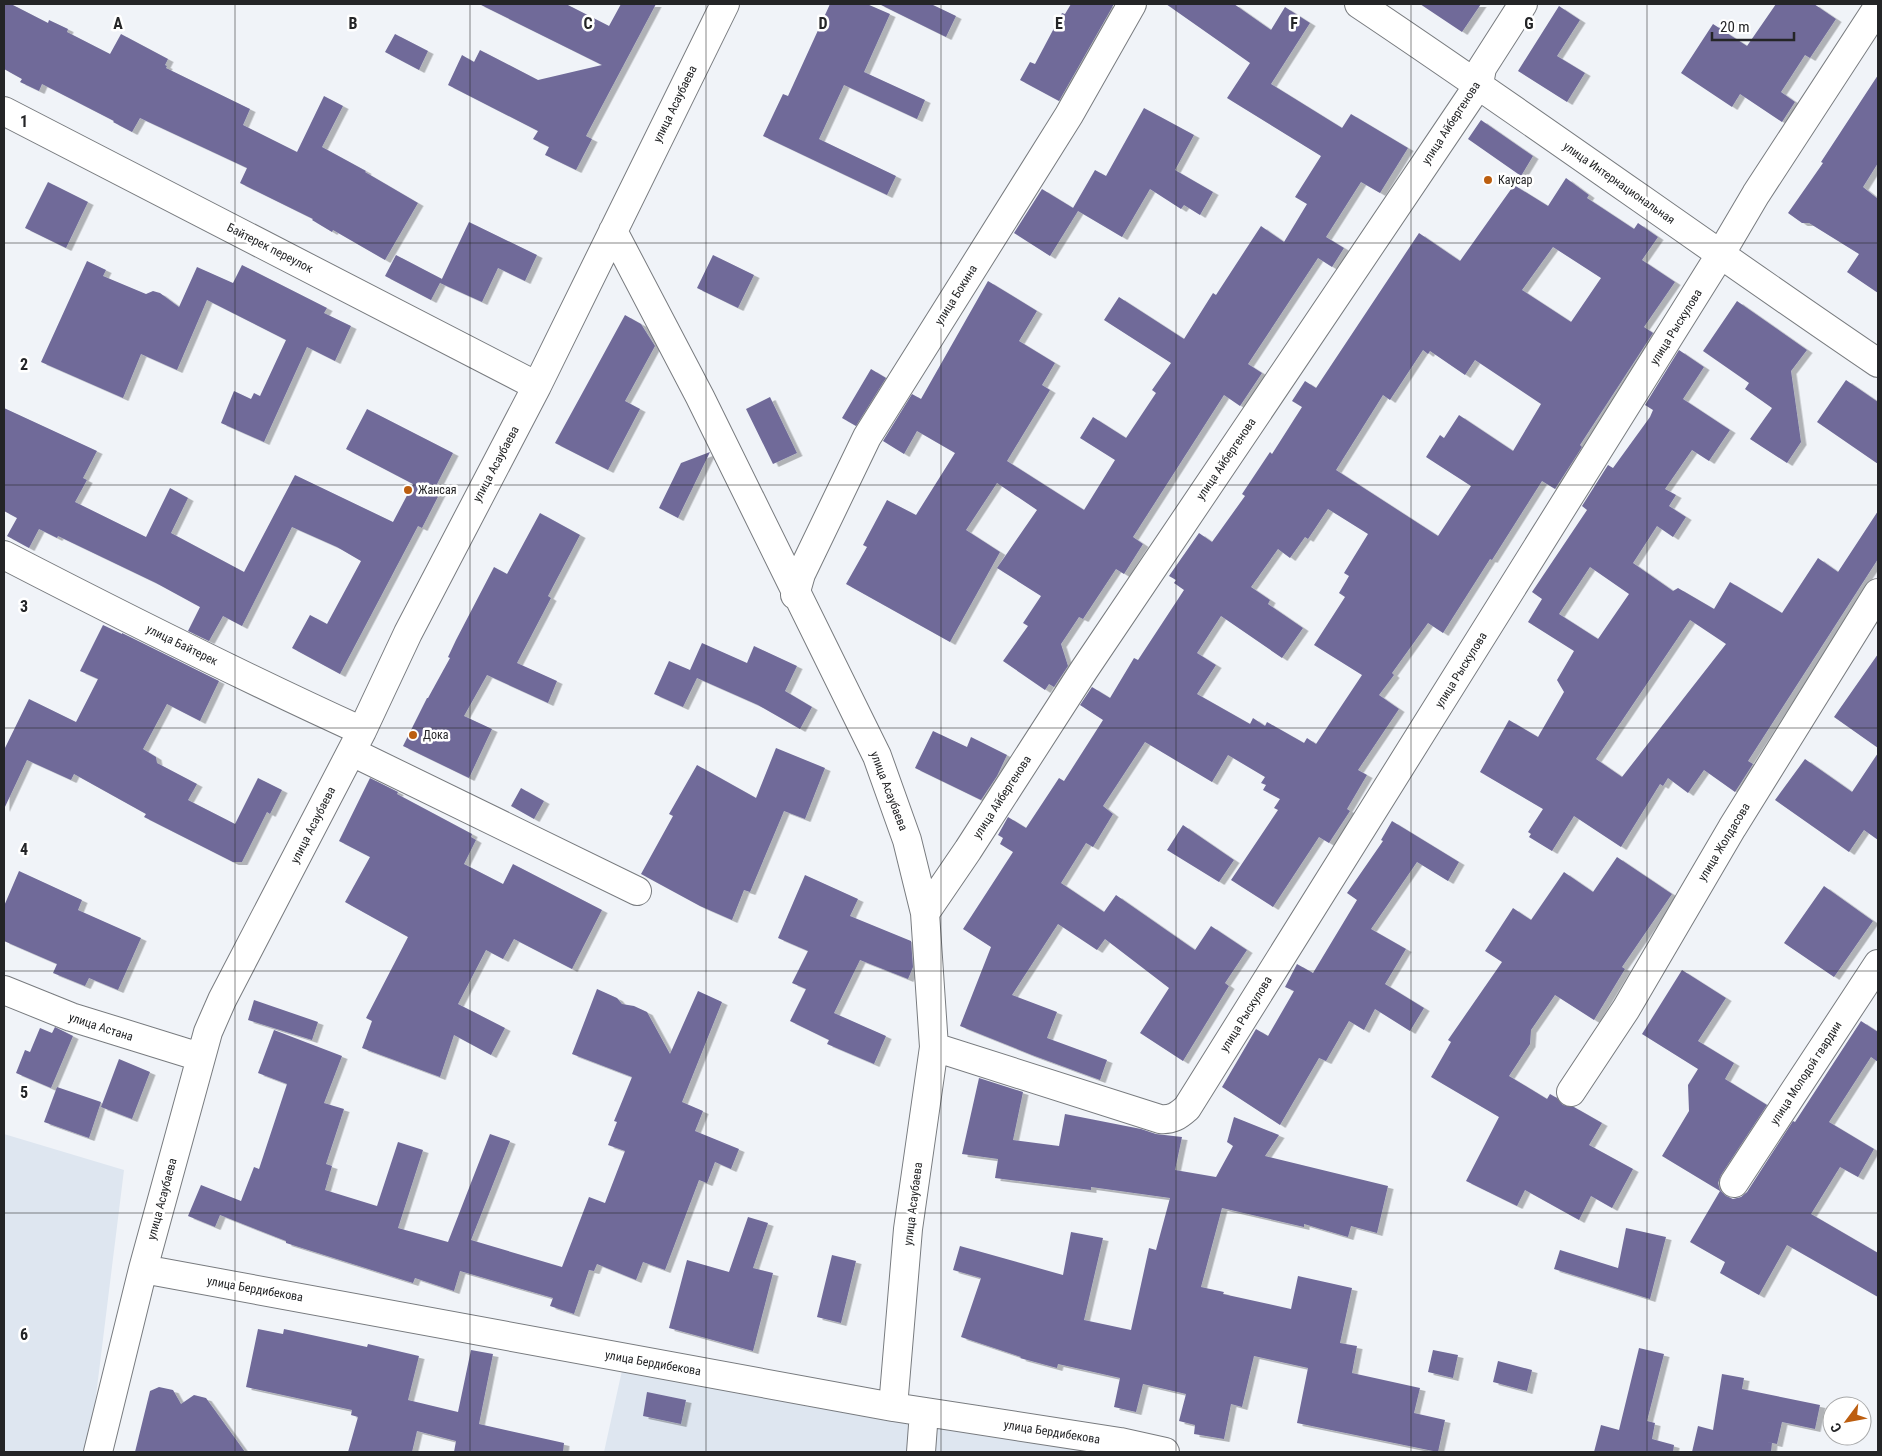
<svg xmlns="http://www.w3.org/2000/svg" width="1882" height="1456" font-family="'Roboto Condensed',sans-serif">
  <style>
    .built { fill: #dee6f0 }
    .building { fill: #706b99; fill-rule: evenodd; filter: url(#shadow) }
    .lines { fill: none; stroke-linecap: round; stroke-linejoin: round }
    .minor-casing { stroke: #787b7f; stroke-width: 30 }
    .minor { stroke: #fff; stroke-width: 28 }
    .grid { fill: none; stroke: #242527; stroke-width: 1; stroke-opacity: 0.55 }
    .poi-dot { fill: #bc5e10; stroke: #fff; stroke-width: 2 }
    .labels { text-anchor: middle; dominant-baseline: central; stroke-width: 5; stroke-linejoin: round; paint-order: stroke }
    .street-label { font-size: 12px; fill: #242527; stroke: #fff }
    .poi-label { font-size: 12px; fill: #242527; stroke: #fff; text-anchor: start }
    .grid-label { font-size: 16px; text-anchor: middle; font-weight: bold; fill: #242527; stroke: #fff; stroke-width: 5; stroke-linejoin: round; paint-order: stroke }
  </style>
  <defs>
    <filter id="shadow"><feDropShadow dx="5.5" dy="3" stdDeviation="0" flood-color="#0004"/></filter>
  </defs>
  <rect width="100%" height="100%" fill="#f0f3f8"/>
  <path class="built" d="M 4,1134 L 124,1170 L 89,1452 L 4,1452 Z
    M 623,1366 L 1096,1452 L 604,1452 Z"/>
  <path class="building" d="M 4,4 L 11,4 L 48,23 L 49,20 L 68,29 L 67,32 L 110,54 L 121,34 L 168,59 L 165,65 L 167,66 L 166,68 L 250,109 L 243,125 L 297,152 L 324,96 L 343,106 L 322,147 L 366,171 L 365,172 L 418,203 L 385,260 L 333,230 L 332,232 L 312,220 L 313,219 L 240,183 L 247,168 L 140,118 L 132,132 L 113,122 L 114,121 L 42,84 L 39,91 L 20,82 L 22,79 L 4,69 Z
    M 479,4 L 566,4 L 609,26 L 621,4 L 656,4 L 586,136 L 592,139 L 576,170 L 545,155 L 549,147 L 533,139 L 538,131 L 448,85 L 462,55 L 474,62 L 480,50 L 538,80 L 602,65 Z
    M 830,4 L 867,4 L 890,14 L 864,72 L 925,100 L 917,119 L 844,85 L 819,139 L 896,176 L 887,195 L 763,136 L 783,94 L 788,96 Z
    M 879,4 L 931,4 L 956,16 L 946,37 Z
    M 1071,4 L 1114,4 L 1059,101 L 1020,80 L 1030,62 L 1035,64 L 1062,13 L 1065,14 Z
    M 1166,4 L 1234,4 L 1271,30 L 1285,7 L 1310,23 L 1271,84 L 1342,128 L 1351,114 L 1408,148 L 1380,193 L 1361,182 L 1326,237 L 1344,248 L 1332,267 L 1318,258 L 1248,364 L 1262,373 L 1240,406 L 1224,395 L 1133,537 L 1143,544 L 1124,574 L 1116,569 L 1083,619 L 1079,617 L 1061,644 L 1068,666 L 1054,687 L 1049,684 L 1045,690 L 1003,661 L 1028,626 L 1023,623 L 1041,596 L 997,568 L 1037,510 L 997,483 L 966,530 L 1000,552 L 950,642 L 846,584 L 867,547 L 863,545 L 887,500 L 916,515 L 955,453 L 917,431 L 904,454 L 883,441 L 912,394 L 921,399 L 988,281 L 1037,311 L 1019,341 L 1055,363 L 1042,385 L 1050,390 L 1007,461 L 1084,510 L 1115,460 L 1080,438 L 1093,417 L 1126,438 L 1156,393 L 1152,390 L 1171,363 L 1104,320 L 1119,297 L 1184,339 L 1213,293 L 1216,295 L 1261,226 L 1284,242 L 1307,204 L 1295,197 L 1321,156 L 1227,98 L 1250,63 Z
    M 1420,4 L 1481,4 L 1462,32 Z
    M 1776,4 L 1814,4 L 1836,19 L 1810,58 L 1805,55 L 1781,92 L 1795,102 L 1782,122 L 1740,94 L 1732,107 L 1681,73 L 1713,24 L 1747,46 Z
    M 1559,6 L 1580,20 L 1557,56 L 1585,73 L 1567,102 L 1518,71 Z
    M 395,34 L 428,51 L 419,70 L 385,52 Z
    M 1878,75 L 1878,163 L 1863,187 L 1878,199 L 1878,293 L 1847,272 L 1859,254 L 1809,223 L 1802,223 L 1788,213 L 1823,163 L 1821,162 Z
    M 1144,108 L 1194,135 L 1175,170 L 1213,192 L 1200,215 L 1184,205 L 1181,209 L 1150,189 L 1122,237 L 1078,211 L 1050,256 L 1014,233 L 1042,189 L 1073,208 L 1095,170 L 1106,176 Z
    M 1481,120 L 1533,156 L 1521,176 L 1468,139 Z
    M 1566,178 L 1589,195 L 1587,198 L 1634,229 L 1638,223 L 1658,237 L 1642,260 L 1675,282 L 1644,327 L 1653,333 L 1580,445 L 1582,447 L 1555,489 L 1542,481 L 1492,560 L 1490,559 L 1443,633 L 1428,623 L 1392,673 L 1394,675 L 1379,695 L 1399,709 L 1358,770 L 1367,775 L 1347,809 L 1350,811 L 1329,843 L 1319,837 L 1273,907 L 1231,880 L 1278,810 L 1274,808 L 1280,799 L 1263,790 L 1266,785 L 1261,783 L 1265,777 L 1228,755 L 1212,782 L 1145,742 L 1103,806 L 1113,814 L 1093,847 L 1086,843 L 1061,883 L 1104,912 L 1116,895 L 1195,950 L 1211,926 L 1247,950 L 1225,983 L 1229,986 L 1183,1061 L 1140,1033 L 1169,988 L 1105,939 L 1097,950 L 1058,924 L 1012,995 L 1057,1012 L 1047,1038 L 1107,1060 L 1100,1080 L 1032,1055 L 960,1026 L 991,947 L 963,929 L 1013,852 L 1000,844 L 1003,838 L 998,835 L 1008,817 L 1026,828 L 1059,778 L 1064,781 L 1103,720 L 1080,705 L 1092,687 L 1110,698 L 1134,658 L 1138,660 L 1184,590 L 1174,583 L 1176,580 L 1169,576 L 1199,533 L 1212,542 L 1245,496 L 1242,494 L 1270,452 L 1272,454 L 1302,407 L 1292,401 L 1305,381 L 1316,388 L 1419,233 L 1460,261 L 1514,185 L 1548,206 ZM 1553,247 L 1601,278 L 1571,322 L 1522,290 ZM 1423,350 L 1428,354 L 1430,351 L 1465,375 L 1475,360 L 1541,404 L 1513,451 L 1459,415 L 1444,438 L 1440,435 L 1426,457 L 1471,486 L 1438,536 L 1336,470 L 1383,395 L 1390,400 ZM 1328,509 L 1368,534 L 1344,573 L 1349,576 L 1339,593 L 1345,597 L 1314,645 L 1362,675 L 1316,744 L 1307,738 L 1304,743 L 1267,722 L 1265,726 L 1253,718 L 1250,724 L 1197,694 L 1216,665 L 1197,653 L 1221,616 L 1282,658 L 1303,628 L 1268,604 L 1270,600 L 1251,587 L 1278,549 L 1290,558 L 1305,537 L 1308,539 Z
    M 48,182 L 88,202 L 66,248 L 25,228 Z
    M 469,222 L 537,255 L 525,281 L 498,268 L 482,302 L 440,283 Z
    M 396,255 L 442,279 L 431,300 L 385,276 Z
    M 713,255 L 754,275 L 738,308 L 697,288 Z
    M 87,261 L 106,270 L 103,276 L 146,294 L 153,291 L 160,293 L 179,307 L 197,267 L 233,283 L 242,265 L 327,308 L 324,313 L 351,326 L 335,361 L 307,347 L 264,442 L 221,423 L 234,391 L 251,399 L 254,393 L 260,396 L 286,340 L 207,300 L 177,370 L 141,354 L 123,398 L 41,362 Z
    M 1737,301 L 1807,350 L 1791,371 L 1801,442 L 1787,463 L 1750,439 L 1772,408 L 1745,389 L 1749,383 L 1703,351 Z
    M 625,315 L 641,324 L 655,346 L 625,401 L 640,409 L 608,470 L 555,443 Z
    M 1679,350 L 1704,367 L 1683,399 L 1730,430 L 1709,461 L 1692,450 L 1665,489 L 1676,495 L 1669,506 L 1686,517 L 1673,537 L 1657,526 L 1633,563 L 1673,591 L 1678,588 L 1714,609 L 1730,582 L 1782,613 L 1818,558 L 1838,572 L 1878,511 L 1878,559 L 1748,761 L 1753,764 L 1735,792 L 1704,770 L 1688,793 L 1668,778 L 1663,786 L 1660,784 L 1621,847 L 1574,816 L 1552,851 L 1529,837 L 1531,834 L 1528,832 L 1543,809 L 1480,772 L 1509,720 L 1538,737 L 1564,692 L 1557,680 L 1574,651 L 1528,622 L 1542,599 L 1532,592 L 1587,510 L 1582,506 L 1608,465 L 1613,468 L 1650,417 L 1653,410 L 1645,405 ZM 1590,567 L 1629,594 L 1598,639 L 1559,614 ZM 1690,620 L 1726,644 L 1622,777 L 1596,759 Z
    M 871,369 L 886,378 L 856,426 L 842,418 Z
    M 1846,380 L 1878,402 L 1878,464 L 1817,422 Z
    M 770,397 L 797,453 L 773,464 L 746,409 Z
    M 4,408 L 97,451 L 83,478 L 87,480 L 75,502 L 146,537 L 170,488 L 188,498 L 171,533 L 244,572 L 295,475 L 393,522 L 413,484 L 346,449 L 367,409 L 453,453 L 437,484 L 443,487 L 422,528 L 418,526 L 340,674 L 292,648 L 310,615 L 327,624 L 361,561 L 337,547 L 292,527 L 242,626 L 223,616 L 209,641 L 188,631 L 200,607 L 156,583 L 58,536 L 57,538 L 39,529 L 29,548 L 7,536 L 17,518 L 4,511 Z
    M 710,452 L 678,518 L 659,508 L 681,463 Z
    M 540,513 L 580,535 L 548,596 L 551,598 L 517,663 L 557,681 L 548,703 L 487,675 L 464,716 L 492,729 L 469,778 L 403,746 L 427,698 L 428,698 L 450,658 L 448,657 L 456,640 L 494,567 L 507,574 Z
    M 103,625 L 122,634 L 122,633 L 219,681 L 200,721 L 167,704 L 143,749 L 156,757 L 157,763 L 197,784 L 188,800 L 235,824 L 258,778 L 282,790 L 270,814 L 267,812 L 242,862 L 233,862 L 144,817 L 146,814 L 74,774 L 71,780 L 27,760 L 4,809 L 4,750 L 29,699 L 76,722 L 98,679 L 80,671 Z
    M 702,643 L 747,663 L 754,646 L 797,666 L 785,691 L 812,707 L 800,729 L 758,705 L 697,678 L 683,707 L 654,694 L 669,661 L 690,670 Z
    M 1878,654 L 1878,748 L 1834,717 Z
    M 933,731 L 967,747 L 971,737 L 1007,755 L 997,776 L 981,800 L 915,768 Z
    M 776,748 L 825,768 L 805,819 L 784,811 L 750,892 L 744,890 L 732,920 L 700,906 L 641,874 L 673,816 L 669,814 L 697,765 L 756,798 Z
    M 1878,753 L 1878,840 L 1864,830 L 1849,852 L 1775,800 L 1805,759 L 1852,792 Z
    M 370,778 L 398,792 L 397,794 L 472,834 L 471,837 L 476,840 L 464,864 L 503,884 L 513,864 L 602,910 L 572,969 L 514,939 L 503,959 L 486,950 L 458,1004 L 505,1028 L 491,1055 L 454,1035 L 440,1077 L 362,1048 L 372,1021 L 366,1018 L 408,937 L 345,902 L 370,857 L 339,841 Z
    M 521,788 L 544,801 L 534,819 L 511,806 Z
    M 1392,821 L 1459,862 L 1448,881 L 1417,862 L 1371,929 L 1406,949 L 1385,984 L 1424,1008 L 1410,1031 L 1375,1009 L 1364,1030 L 1349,1021 L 1326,1061 L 1319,1058 L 1280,1125 L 1222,1087 L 1256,1029 L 1268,1036 L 1294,991 L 1285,987 L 1297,964 L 1313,973 L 1357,900 L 1347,893 L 1383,841 L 1381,840 Z
    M 1183,825 L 1234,860 L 1219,882 L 1167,850 Z
    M 1617,857 L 1672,894 L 1622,967 L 1625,969 L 1594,1020 L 1555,995 L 1531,1030 L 1530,1044 L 1509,1076 L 1547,1099 L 1550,1094 L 1557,1098 L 1563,1105 L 1574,1107 L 1602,1123 L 1589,1145 L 1633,1169 L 1612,1208 L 1591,1196 L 1579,1220 L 1525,1190 L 1517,1206 L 1466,1181 L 1499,1117 L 1431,1077 L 1451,1042 L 1448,1040 L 1502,962 L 1485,951 L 1513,908 L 1531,920 L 1564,872 L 1593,892 Z
    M 19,871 L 82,900 L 78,910 L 141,938 L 118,990 L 89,978 L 85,986 L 53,973 L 57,964 L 4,941 L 4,906 Z
    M 805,875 L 858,899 L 850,916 L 911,941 L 913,967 L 908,979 L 860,960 L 834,1013 L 886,1036 L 874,1064 L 827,1044 L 829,1040 L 790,1021 L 806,989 L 792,983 L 808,951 L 778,938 Z
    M 1824,886 L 1873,921 L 1834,977 L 1784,943 Z
    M 1682,970 L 1726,998 L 1698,1041 L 1734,1063 L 1725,1079 L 1767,1105 L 1721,1175 L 1718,1183 L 1720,1190 L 1726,1196 L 1733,1199 L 1741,1197 L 1747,1192 L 1793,1121 L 1795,1122 L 1861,1021 L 1878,1032 L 1878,1062 L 1871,1057 L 1829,1122 L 1874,1149 L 1858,1177 L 1840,1167 L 1811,1214 L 1878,1253 L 1878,1297 L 1787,1245 L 1759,1295 L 1720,1273 L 1725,1262 L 1690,1242 L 1720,1191 L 1662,1156 L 1689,1111 L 1688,1085 L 1698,1069 L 1642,1034 Z
    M 597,989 L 617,998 L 622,1004 L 634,1006 L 647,1012 L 670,1054 L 698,991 L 722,1002 L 682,1102 L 703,1111 L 695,1131 L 739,1149 L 731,1169 L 715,1162 L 707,1183 L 699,1180 L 665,1270 L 643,1262 L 636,1280 L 597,1264 L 594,1271 L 589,1270 L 574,1314 L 550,1306 L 553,1298 L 460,1271 L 454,1291 L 415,1278 L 413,1283 L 286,1243 L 286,1241 L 220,1215 L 215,1227 L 188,1216 L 201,1185 L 241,1201 L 254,1167 L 259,1169 L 287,1084 L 258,1073 L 274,1030 L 342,1056 L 324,1103 L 344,1109 L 326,1164 L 332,1166 L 325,1190 L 377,1206 L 398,1142 L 423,1150 L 398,1228 L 448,1242 L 490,1134 L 510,1141 L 471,1240 L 562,1267 L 589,1197 L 605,1203 L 625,1151 L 608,1145 L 617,1122 L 614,1121 L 632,1077 L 572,1054 Z
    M 254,1000 L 318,1022 L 312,1040 L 248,1020 Z
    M 55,1027 L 73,1036 L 51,1088 L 16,1073 L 25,1050 L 30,1052 L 40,1028 L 52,1033 Z
    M 119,1059 L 150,1072 L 132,1119 L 101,1107 Z
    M 979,1078 L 1023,1092 L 1013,1140 L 1059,1146 L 1065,1114 L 1141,1129 L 1156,1134 L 1182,1137 L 1175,1170 L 1216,1177 L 1233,1146 L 1227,1142 L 1234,1117 L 1279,1135 L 1265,1156 L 1388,1186 L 1377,1233 L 1351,1226 L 1348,1237 L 1304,1224 L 1304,1227 L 1222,1208 L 1201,1287 L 1224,1292 L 1223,1294 L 1291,1309 L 1298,1276 L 1352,1288 L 1340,1343 L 1357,1346 L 1352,1373 L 1420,1388 L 1414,1413 L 1445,1420 L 1438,1452 L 1297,1423 L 1308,1368 L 1254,1356 L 1242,1407 L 1231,1404 L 1224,1439 L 1194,1434 L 1195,1425 L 1179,1421 L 1186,1394 L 1143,1384 L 1136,1412 L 1114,1407 L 1120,1378 L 1058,1364 L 1057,1368 L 1020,1358 L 1021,1357 L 961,1337 L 981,1278 L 953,1270 L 960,1246 L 1063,1275 L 1071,1232 L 1103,1238 L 1084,1320 L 1131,1330 L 1149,1248 L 1156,1250 L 1170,1198 L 1091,1187 L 1091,1190 L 995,1178 L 998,1159 L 962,1154 Z
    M 57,1087 L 101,1102 L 89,1138 L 44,1122 Z
    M 748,1217 L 768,1223 L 753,1268 L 773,1273 L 753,1351 L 669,1328 L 687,1260 L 729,1272 Z
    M 1626,1228 L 1666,1237 L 1650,1299 L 1554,1269 L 1560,1250 L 1618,1268 Z
    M 832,1255 L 856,1261 L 841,1323 L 817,1317 Z
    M 258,1329 L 283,1334 L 284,1329 L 367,1347 L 368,1344 L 419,1356 L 408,1400 L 458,1412 L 471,1350 L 493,1354 L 479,1424 L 564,1443 L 563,1452 L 454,1452 L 456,1441 L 417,1431 L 412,1452 L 348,1452 L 358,1417 L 351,1415 L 352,1410 L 246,1387 Z
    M 1639,1348 L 1664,1354 L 1647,1421 L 1655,1423 L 1652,1439 L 1674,1445 L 1673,1452 L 1594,1452 L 1601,1425 L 1619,1430 Z
    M 1433,1350 L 1458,1355 L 1453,1378 L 1428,1372 Z
    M 1498,1361 L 1532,1370 L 1527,1391 L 1493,1382 Z
    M 1722,1374 L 1744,1378 L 1742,1389 L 1820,1405 L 1815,1429 L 1782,1422 L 1777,1444 L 1763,1441 L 1772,1443 L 1771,1452 L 1692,1452 L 1698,1426 L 1713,1430 Z
    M 159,1387 L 173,1390 L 181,1404 L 194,1395 L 206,1398 L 245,1452 L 135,1452 L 150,1391 Z
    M 647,1392 L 686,1400 L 681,1424 L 643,1416 Z"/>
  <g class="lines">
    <g class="minor-casing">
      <path id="minor" d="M 1359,4 C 1534,121 1704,245 1878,363
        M 4,111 L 537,386
        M 613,231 L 700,397 L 877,756 L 907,840 L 925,913 L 934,1047 L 908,1229 L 893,1407
        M 4,555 C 122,616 241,676 362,731
        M 795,595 L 801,574 L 867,437 L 1069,115 L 1132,4
        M 352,752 L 637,891
        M 925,913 L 968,850 L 1084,670 L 1479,84 L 1482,68 L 1523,4
        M 4,990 L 71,1017 L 200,1057
        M 934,1047 L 1160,1119 C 1172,1120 1178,1116 1187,1108 L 1720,255 L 1756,194 L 1878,7
        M 1571,1092 L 1626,1009 L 1732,828 L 1878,593
        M 1734,1183 L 1878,964
        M 143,1269 L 893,1407 L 1120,1442 L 1165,1452
        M 98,1452 L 143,1269 L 208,1032 L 222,1000 L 362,731 L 408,633 L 537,386 L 725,4
        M 921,1452 L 924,1412"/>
    </g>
    <use href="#minor" class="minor"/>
  </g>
  <path class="grid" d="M 235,4 L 235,1452M 470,4 L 470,1452M 706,4 L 706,1452M 941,4 L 941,1452M 1176,4 L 1176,1452M 1411,4 L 1411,1452M 1647,4 L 1647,1452M 4,243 L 1878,243M 4,485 L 1878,485M 4,728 L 1878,728M 4,971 L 1878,971M 4,1213 L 1878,1213"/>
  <g class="poi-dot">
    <circle cx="1488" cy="180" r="5"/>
    <circle cx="408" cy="490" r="5"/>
    <circle cx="413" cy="735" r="5"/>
  </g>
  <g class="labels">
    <g class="street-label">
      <text transform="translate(675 104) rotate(-64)">улица Асаубаева</text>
      <text transform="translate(1451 123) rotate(-57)">улица Айбергенова</text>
      <text transform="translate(1619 183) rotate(35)">улица Интернациональная</text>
      <text transform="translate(270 248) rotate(27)">Байтерек переулок</text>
      <text transform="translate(956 295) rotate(-58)">улица Бокина</text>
      <text transform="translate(1676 327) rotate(-58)">улица Рыскулова</text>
      <text transform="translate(1226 459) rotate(-56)">улица Айбергенова</text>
      <text transform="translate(496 464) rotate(-62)">улица Асаубаева</text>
      <text transform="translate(182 645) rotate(26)">улица Байтерек</text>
      <text transform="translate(1461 670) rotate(-58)">улица Рыскулова</text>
      <text transform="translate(889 791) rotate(69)">улица Асаубаева</text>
      <text transform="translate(1002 797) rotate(-57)">улица Айбергенова</text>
      <text transform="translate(313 825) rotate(-63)">улица Асаубаева</text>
      <text transform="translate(1724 842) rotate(-59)">улица Жолдасова</text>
      <text transform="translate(1246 1014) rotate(-58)">улица Рыскулова</text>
      <text transform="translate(101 1027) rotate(18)">улица Астана</text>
      <text transform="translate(1806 1073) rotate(-57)">улица Молодой гвардии</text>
      <text transform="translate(162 1199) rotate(-75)">улица Асаубаева</text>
      <text transform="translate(913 1204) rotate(-83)">улица Асаубаева</text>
      <text transform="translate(255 1289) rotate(10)">улица Бердибекова</text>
      <text transform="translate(653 1363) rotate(10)">улица Бердибекова</text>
      <text transform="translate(1052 1432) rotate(9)">улица Бердибекова</text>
    </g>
    <g class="poi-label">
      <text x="1498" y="180">Каусар</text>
      <text x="418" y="490">Жансая</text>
      <text x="423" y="735">Дока</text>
    </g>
  </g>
  <g class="grid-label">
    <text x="118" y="29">A</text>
    <text x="353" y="29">B</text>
    <text x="588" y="29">C</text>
    <text x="823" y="29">D</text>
    <text x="1059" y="29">E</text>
    <text x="1294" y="29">F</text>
    <text x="1529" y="29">G</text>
    <text x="24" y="127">1</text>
    <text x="24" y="370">2</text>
    <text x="24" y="612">3</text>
    <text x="24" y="855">4</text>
    <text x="24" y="1098">5</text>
    <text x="24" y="1340">6</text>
  </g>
  <rect width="1882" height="1456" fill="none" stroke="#242527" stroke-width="10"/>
  <g transform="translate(1847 1421) rotate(238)"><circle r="24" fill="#ffffff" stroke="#a7a8a9"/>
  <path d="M0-4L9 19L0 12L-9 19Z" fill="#bc5e10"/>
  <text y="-8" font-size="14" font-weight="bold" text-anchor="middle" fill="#242527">С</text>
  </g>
  <path d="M1712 32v8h82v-8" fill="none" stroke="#242527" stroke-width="2.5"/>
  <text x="1720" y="32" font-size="15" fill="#242527" stroke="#ffffff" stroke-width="4" paint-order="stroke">20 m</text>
</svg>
